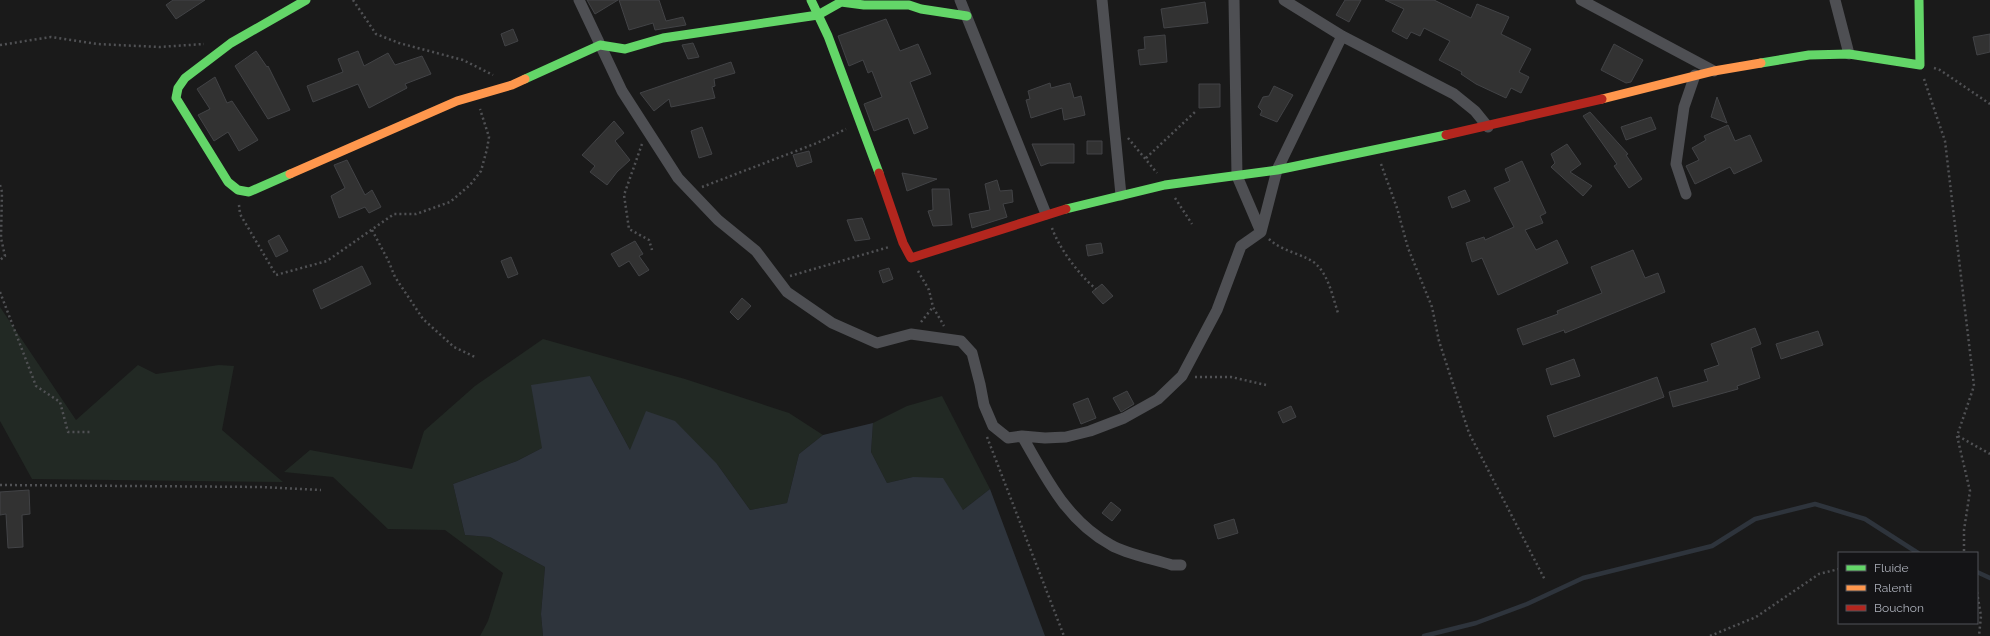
<svg xmlns="http://www.w3.org/2000/svg" width="1990" height="636" font-family="Raleway,sans-serif">
  <style>
    .green { fill: #222924 }
    .water { fill: #2e343c }
    .lines { fill: none; stroke-linecap: round; stroke-linejoin: round }
    .stream { stroke: #2e343c; stroke-width: 4.5 }
    .building { fill: #323232; stroke: #424346 }
    .path { stroke: #505154; stroke-width: 2.5; stroke-dasharray: 2 3; stroke-linecap: butt }
    .street { stroke: #4e4f53; stroke-width: 11 }
    .fast { stroke: #63d668; stroke-width: 9 }
    .slow { stroke: #ff974d; stroke-width: 9 }
    .jam { stroke: #b3261e; stroke-width: 9 }
  </style>
  <rect width="100%" height="100%" fill="#1a1a1a"/>
  <path class="green" d="M 0,307 L 76,420 L 138,365 L 156,374 L 219,365 L 234,366 L 222,430 L 283,482 L 32,479 L 0,421 Z
    M 543,339 L 685,379 L 789,413 L 823,435 L 799,454 L 787,503 L 750,510 L 717,464 L 630,450 L 590,376 L 542,448 L 517,461 L 453,484 L 465,535 L 490,537 L 545,567 L 541,614 L 543,636 L 480,636 L 488,621 L 503,573 L 445,530 L 388,529 L 333,477 L 284,472 L 310,450 L 412,469 L 424,431 L 475,386 Z
    M 942,396 L 990,489 L 963,510 L 913,477 L 887,483 L 871,452 L 873,423 L 907,406 Z"/>
  <path class="water" d="M 590,376 L 630,450 L 646,411 L 675,421 L 717,464 L 750,510 L 787,503 L 799,454 L 823,435 L 873,423 L 871,452 L 887,483 L 913,477 L 943,478 L 963,510 L 990,489 L 1045,636 L 543,636 L 541,614 L 545,567 L 490,537 L 465,535 L 453,484 L 517,461 L 542,448 L 531,385 Z"/>
  <g class="lines">
    <path class="stream" d="M 1977,572 L 1990,578
      M 1424,636 L 1476,623 L 1527,604 L 1583,578 L 1712,546 L 1755,519 L 1815,504 L 1865,519 L 1918,553"/>
  </g>
  <path class="building" d="M 173,0 L 205,0 L 176,19 L 166,5 Z
    M 587,0 L 618,0 L 595,14 Z
    M 619,0 L 659,0 L 666,21 L 683,17 L 686,25 L 655,30 L 653,23 L 629,30 Z
    M 1345,0 L 1361,0 L 1349,22 L 1336,15 Z
    M 1385,0 L 1434,0 L 1471,18 L 1477,4 L 1509,17 L 1501,34 L 1531,49 L 1519,72 L 1529,77 L 1521,93 L 1511,88 L 1506,98 L 1476,84 L 1461,74 L 1462,72 L 1439,60 L 1450,41 L 1424,28 L 1420,36 L 1411,32 L 1407,39 L 1392,31 L 1404,9 Z
    M 1205,2 L 1208,23 L 1164,28 L 1161,9 Z
    M 886,19 L 900,51 L 918,44 L 931,74 L 910,82 L 928,128 L 914,134 L 908,118 L 874,131 L 864,104 L 882,97 L 872,71 L 868,73 L 863,60 L 849,66 L 838,36 Z
    M 513,29 L 518,41 L 505,46 L 501,34 Z
    M 1990,34 L 1990,52 L 1977,55 L 1973,37 Z
    M 1165,35 L 1167,62 L 1140,65 L 1138,50 L 1145,49 L 1144,37 Z
    M 693,43 L 699,57 L 688,59 L 682,45 Z
    M 1614,44 L 1643,60 L 1631,82 L 1626,83 L 1601,70 Z
    M 256,51 L 267,67 L 268,66 L 290,110 L 268,119 L 235,66 Z
    M 358,51 L 364,66 L 388,53 L 395,65 L 422,56 L 431,74 L 405,84 L 407,88 L 369,108 L 358,84 L 313,102 L 307,86 L 343,72 L 338,59 Z
    M 731,62 L 735,73 L 714,79 L 715,86 L 712,87 L 715,98 L 671,107 L 669,99 L 654,111 L 640,93 Z
    M 215,77 L 227,103 L 232,101 L 258,140 L 239,151 L 228,132 L 214,141 L 198,115 L 210,109 L 197,89 Z
    M 1050,83 L 1051,88 L 1070,83 L 1074,98 L 1081,96 L 1085,115 L 1064,120 L 1062,108 L 1031,118 L 1026,100 L 1030,99 L 1028,91 Z
    M 1199,84 L 1220,84 L 1220,107 L 1199,108 Z
    M 1274,86 L 1293,95 L 1277,122 L 1260,115 L 1262,111 L 1258,107 L 1263,97 L 1269,96 Z
    M 1717,97 L 1727,123 L 1711,117 Z
    M 1590,112 L 1628,154 L 1626,155 L 1642,179 L 1629,188 L 1614,166 L 1617,164 L 1583,116 Z
    M 1651,117 L 1656,129 L 1626,140 L 1621,127 Z
    M 614,121 L 624,133 L 615,141 L 630,160 L 617,172 L 607,185 L 590,172 L 595,166 L 582,155 Z
    M 1728,125 L 1735,141 L 1750,135 L 1762,161 L 1734,174 L 1730,167 L 1695,184 L 1686,166 L 1699,160 L 1692,148 L 1706,140 L 1704,136 Z
    M 702,127 L 712,154 L 699,158 L 691,131 Z
    M 1087,141 L 1102,141 L 1102,154 L 1087,154 Z
    M 1032,144 L 1074,144 L 1074,163 L 1049,163 L 1041,166 Z
    M 1567,144 L 1581,164 L 1570,172 L 1592,186 L 1583,196 L 1551,167 L 1555,163 L 1551,154 Z
    M 809,151 L 812,162 L 797,167 L 793,155 Z
    M 347,160 L 365,195 L 372,190 L 381,207 L 369,213 L 365,207 L 339,218 L 331,196 L 345,188 L 334,165 Z
    M 1522,161 L 1546,213 L 1540,216 L 1543,223 L 1525,230 L 1536,250 L 1557,240 L 1568,263 L 1498,295 L 1482,258 L 1472,262 L 1466,243 L 1484,237 L 1485,240 L 1514,227 L 1494,188 L 1510,181 L 1505,169 Z
    M 902,173 L 937,179 L 907,191 Z
    M 997,180 L 1000,191 L 1012,190 L 1013,202 L 1003,204 L 1007,217 L 972,228 L 969,214 L 990,210 L 985,184 Z
    M 932,189 L 949,189 L 952,225 L 933,226 L 928,211 L 933,210 Z
    M 1465,190 L 1470,201 L 1452,208 L 1448,197 Z
    M 862,218 L 870,239 L 855,241 L 847,220 Z
    M 279,235 L 288,251 L 276,257 L 268,241 Z
    M 635,241 L 643,254 L 639,256 L 649,270 L 639,276 L 629,261 L 619,267 L 611,254 Z
    M 1101,243 L 1103,253 L 1088,256 L 1086,245 Z
    M 1633,250 L 1645,278 L 1658,273 L 1665,292 L 1565,333 L 1564,330 L 1523,345 L 1517,329 L 1558,314 L 1557,311 L 1602,293 L 1591,267 Z
    M 511,257 L 518,274 L 508,278 L 501,261 Z
    M 362,266 L 371,284 L 321,309 L 313,290 Z
    M 889,268 L 893,279 L 883,283 L 879,271 Z
    M 1102,284 L 1113,296 L 1103,304 L 1092,292 Z
    M 742,298 L 751,306 L 738,320 L 730,312 Z
    M 1755,328 L 1761,344 L 1751,348 L 1760,378 L 1737,386 L 1738,389 L 1673,407 L 1669,392 L 1708,381 L 1704,370 L 1719,365 L 1711,344 Z
    M 1818,331 L 1823,345 L 1781,359 L 1776,344 Z
    M 1574,359 L 1580,376 L 1551,385 L 1546,369 Z
    M 1657,377 L 1664,397 L 1554,437 L 1547,416 Z
    M 1127,391 L 1134,404 L 1121,412 L 1113,398 Z
    M 1088,398 L 1096,418 L 1081,424 L 1073,404 Z
    M 1291,406 L 1296,417 L 1283,423 L 1278,412 Z
    M 29,490 L 30,514 L 22,515 L 23,547 L 8,548 L 6,514 L 0,515 L 0,492 Z
    M 1111,502 L 1121,510 L 1112,521 L 1102,513 Z
    M 1234,519 L 1238,533 L 1218,539 L 1214,525 Z"/>
  <g class="lines">
    <path class="path" d="M 353,0 L 376,34 L 399,43 L 463,60 L 493,75
      M 0,45 L 51,37 L 97,44 L 159,47 L 204,44
      M 1934,68 L 1940,70 L 1990,104
      M 1924,79 L 1945,141 L 1974,386 L 1957,436 L 1970,491 L 1964,530 L 1964,553
      M 1128,138 L 1157,173
      M 642,144 L 624,195 L 629,229 L 649,240 L 652,250
      M 1146,158 L 1195,112
      M 1381,164 L 1397,208 L 1408,248 L 1432,307 L 1439,341 L 1469,433 L 1545,580
      M 0,185 L 2,192 L 1,238 L 5,256 L 0,260
      M 702,187 L 817,143 L 846,129
      M 1175,198 L 1192,224
      M 239,205 L 240,214 L 276,275 L 327,261 L 394,214 L 416,214 L 450,202 L 470,185 L 481,171 L 487,149 L 489,137 L 480,109
      M 1052,228 C 1059,248 1079,275 1096,289
      M 372,230 L 388,260 L 395,277 L 423,319 L 454,347 L 475,357
      M 1269,239 C 1282,252 1308,255 1317,265 C 1329,277 1333,298 1338,313
      M 918,271 L 929,290 L 933,307 L 944,326
      M 790,276 L 889,247
      M 0,292 L 36,386 L 60,402 L 68,432 L 91,432
      M 921,322 L 933,307
      M 1195,377 L 1231,377 L 1266,385
      M 1958,436 L 1990,454
      M 987,437 L 1064,636
      M 0,485 L 262,487 L 321,490
      M 1977,592 L 1981,616 L 1979,636
      M 1710,636 L 1756,617 L 1819,574 L 1839,569"/>
    <path class="street" d="M 579,0 L 622,91 L 678,178 L 718,220 L 756,251 L 787,292 L 832,323 L 877,343 L 911,334 L 961,341 L 972,353 L 980,384 L 984,405 L 993,426 L 1008,438 L 1022,436 C 1047,479 1066,520 1111,545 C 1126,554 1154,559 1172,565 L 1181,565
      M 960,0 L 1046,214
      M 1102,0 L 1121,195
      M 1234,0 L 1237,176 L 1261,232
      M 1284,0 L 1342,36 L 1454,94 L 1475,111 L 1488,127
      M 1581,0 L 1714,71
      M 1835,0 L 1849,54
      M 1686,194 L 1676,164 L 1684,107 L 1695,75
      M 1022,436 L 1045,438 L 1066,437 L 1090,431 L 1124,418 L 1158,399 L 1182,376 L 1217,310 L 1241,246 L 1261,232 L 1277,170 L 1342,36"/>
    <path class="fast" d="M 811,0 L 828,36 L 879,173
      M 1761,63 L 1809,55 L 1849,54 L 1920,65 L 1919,0
      M 525,79 L 600,45 L 625,49 L 663,38 L 818,15 L 841,2 L 864,5 L 909,5 L 921,9 L 967,16
      M 290,174 L 249,192 L 238,190 L 228,182 L 176,98 L 178,88 L 185,78 L 231,43 L 306,0
      M 1066,209 L 1165,185 L 1277,170 L 1446,135"/>
    <path class="slow" d="M 1602,99 L 1714,71 L 1761,63
      M 290,174 L 457,101 L 512,85 L 525,79"/>
    <path class="jam" d="M 1446,135 L 1602,99
      M 879,173 L 903,243 L 911,258 L 1066,209"/>
  </g>
  <rect x="1838" y="552" width="140" height="72" fill="#141416" stroke="#515258"/>
  <rect x="1846" y="565" width="20" height="6" fill="#63d668" stroke="#515258"/>
  <text x="1874" y="572" font-size="12" fill="#acb0ba">Fluide</text>
  <rect x="1846" y="585" width="20" height="6" fill="#ff974d" stroke="#515258"/>
  <text x="1874" y="592" font-size="12" fill="#acb0ba">Ralenti</text>
  <rect x="1846" y="605" width="20" height="6" fill="#b3261e" stroke="#515258"/>
  <text x="1874" y="612" font-size="12" fill="#acb0ba">Bouchon</text>
</svg>
